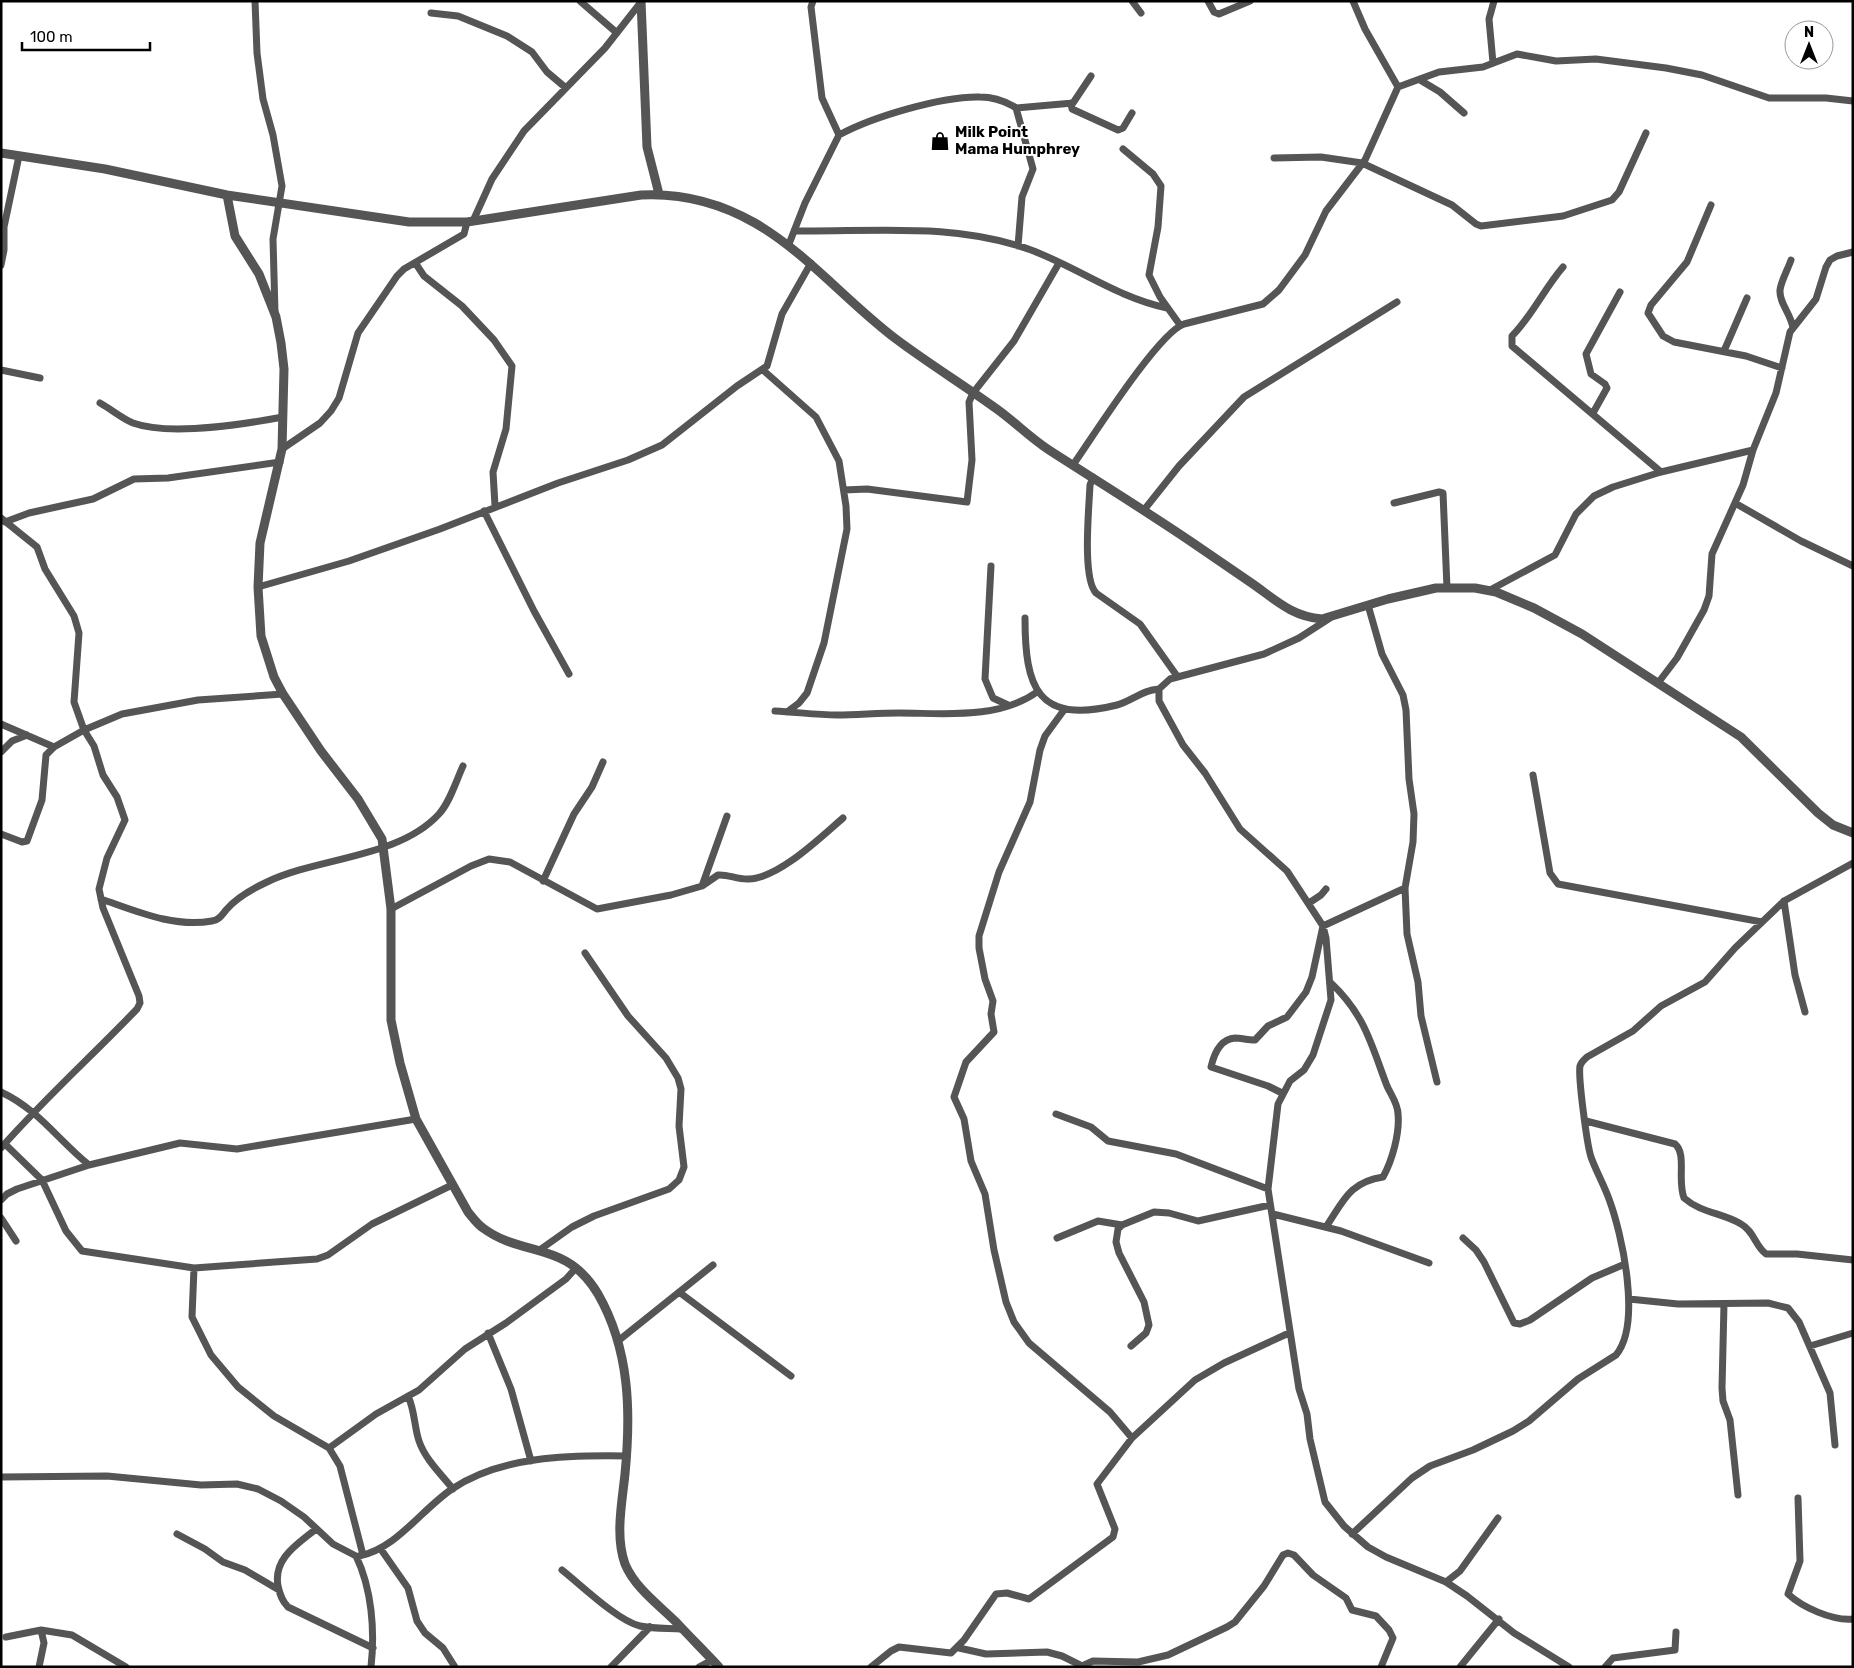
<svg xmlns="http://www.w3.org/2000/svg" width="1854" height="1668" font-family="Rubik,sans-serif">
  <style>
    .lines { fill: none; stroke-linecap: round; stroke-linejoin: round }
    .minor { stroke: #555; stroke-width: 7 }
    .tertiary { stroke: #555; stroke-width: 9 }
    .labels { text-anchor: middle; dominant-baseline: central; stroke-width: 4; stroke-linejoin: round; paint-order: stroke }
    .poi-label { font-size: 15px; font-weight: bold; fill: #000; stroke: #fff; text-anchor: start }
  </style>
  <rect width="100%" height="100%" fill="#fff"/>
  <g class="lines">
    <path class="minor" d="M 255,1 L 257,53 L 263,99 L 273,135 L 282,186 L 273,239 L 275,312
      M 580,1 L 617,33
      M 1132,1 L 1141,13
      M 1208,1 L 1214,12 L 1219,14 L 1250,1
      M 1353,1 L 1365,29 L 1398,87
      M 431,13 L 458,16 L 507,36 L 532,52 L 547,72 L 566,88
      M 1493,63 L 1489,19 L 1494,1
      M 1420,80 L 1440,92 L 1464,113
      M 1071,103 L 1072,109 L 1118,130 L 1123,128 L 1132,113
      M 1016,108 L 1073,103 L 1091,76
      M 839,135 C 872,117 942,96 980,97 C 991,97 1004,101 1013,106 L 1016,108 L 1033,169 L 1022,197 L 1018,246
      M 1123,149 L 1153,174 L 1161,186 L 1158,227 L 1149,275 L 1160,297 L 1180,325
      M 1274,158 L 1321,157 L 1362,163 L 1452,205 L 1476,224 L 1481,226 L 1563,216 L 1612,200 L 1619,192 L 1646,133
      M 1711,205 L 1687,262 L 1651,305 L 1648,313 L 1663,336 L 1674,342 L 1746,356 L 1782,368
      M 473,221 L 492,179 L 524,131 L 605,48 L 641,2
      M 794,231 C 873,232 955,222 1031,250 C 1079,268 1116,297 1167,308
      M 789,244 L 805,203 L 839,135 L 822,98 L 811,7 L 813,1
      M 1791,260 C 1788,269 1781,281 1780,290 C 1779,303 1791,314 1793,328
      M 416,264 L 424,276 L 462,306 L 494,340 L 512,366 L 506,429 L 493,472 L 495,506
      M 1,265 L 4,250 L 4,227 L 19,156
      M 1563,267 C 1544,289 1532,316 1512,336 L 1512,346 L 1661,472
      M 1724,351 L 1747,298
      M 1,370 L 40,378
      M 763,370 L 816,417 L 839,461 L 846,506 L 847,529 L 824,643 L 807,693 L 799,703 L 787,712
      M 100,403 C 111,409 121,418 133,423 C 169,436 245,424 283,417
      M 1593,413 L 1607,388 L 1605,384 L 1591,374 L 1586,354 L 1620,292
      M 282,449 L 320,423 L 331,411 L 339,398 L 358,333 L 397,276 L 404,269 L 464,234 L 467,222
      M 1073,465 C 1092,438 1158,333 1184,324 L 1263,304 L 1279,290 L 1305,255 L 1326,211 L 1365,160 L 1398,87 L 1439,72 L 1483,67 L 1517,54 L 1556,61 L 1596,59 L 1666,68 L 1702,75 L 1769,98 L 1826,98 L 1853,101
      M 1093,477 L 1090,485 C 1089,508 1082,578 1096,593 L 1140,624 L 1177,676
      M 844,490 L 867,489 L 967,502 L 972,460 L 969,402 L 973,393 L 1014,341 L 1059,263
      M 1394,503 L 1439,492 L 1443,493 L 1447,588
      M 1735,503 L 1801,541 L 1853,566
      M 1144,510 L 1179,466 L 1244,397 L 1397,302
      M 484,511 L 534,611 L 569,674
      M 1,518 L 37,547 L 45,569 L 74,616 L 79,633 L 74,702 L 84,730 L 94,746 L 103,775 L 117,797 L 125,820 L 107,858 L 99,889 L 103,908 L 139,996 L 140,1003 L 137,1009 C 92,1056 44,1099 1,1148
      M 5,522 L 29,513 L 93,499 L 134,479 L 168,478 L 280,462
      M 991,566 L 985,679 L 993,698 L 1008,705
      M 258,587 L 349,561 L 440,529 L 558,483 L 628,460 L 662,445 L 737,386 L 767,366 L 782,314 L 811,263
      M 1490,590 L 1555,555 L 1576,514 L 1594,496 L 1613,487 L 1661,472 L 1753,450
      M 1368,605 L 1382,654 L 1403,695 L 1406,710 L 1409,779 L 1414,814 L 1413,842 L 1405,888 L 1407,934 L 1418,982 L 1421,1016 L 1437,1082
      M 1025,618 C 1025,687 1037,725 1117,705 C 1132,701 1142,690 1159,689
      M 1330,618 L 1299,638 L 1264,654 L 1170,679 L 1159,689 L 1159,701 L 1183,745 L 1205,773 L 1240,829 L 1287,871 L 1323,926 L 1326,938 L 1331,1000 L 1313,1055 L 1304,1070 L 1290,1081 L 1278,1104 L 1268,1189 L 1299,1389 L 1307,1414 L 1310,1439 L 1325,1502 L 1344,1526 L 1368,1547 L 1386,1557 L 1446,1582 L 1467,1596 L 1514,1633 L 1569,1667
      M 1658,683 L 1677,658 L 1704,610 L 1709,596 L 1712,554 L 1743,485 L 1753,450 L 1776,393 L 1790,332 L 1816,299 L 1826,267 L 1830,260 L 1837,256 L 1853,252
      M 1064,710 L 1045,736 L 1040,750 L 1030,802 L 999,872 L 979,936 L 979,948 L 985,979 L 993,1001 L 991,1014 L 994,1032 L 966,1062 L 954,1097 L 964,1119 L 971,1161 L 985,1194 L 994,1250 L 1006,1302 L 1014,1322 L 1029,1343 L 1110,1412 L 1132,1438
      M 775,711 C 796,712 817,715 837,715 C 857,715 878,713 899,713 C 943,713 998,720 1037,692
      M 1,724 L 54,747
      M 1,752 L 12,741 L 27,735
      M 1533,775 L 1550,873 L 1558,884 L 1762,922
      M 1,834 L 22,842 L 27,841 L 42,800 L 46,755 L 54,747 L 84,730 L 122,714 L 198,700 L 283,694
      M 543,881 L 574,814 L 592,787 L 603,762
      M 702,886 L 727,816
      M 101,899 C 136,911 174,928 212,921 C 219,920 222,915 226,910 C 237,897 252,889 267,882 C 319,857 399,858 439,814 C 450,802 456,781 463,766
      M 1784,901 L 1795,975 L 1805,1012
      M 1309,903 L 1321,895 L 1326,889
      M 391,909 L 471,866 L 489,859 L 510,862 L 597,909 L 671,895 L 702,886 L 718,875 C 728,874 738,880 749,879 C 779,878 821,837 843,818
      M 1,1092 C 39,1110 57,1139 89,1165 L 180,1143 L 237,1149 L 416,1119
      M 1282,1093 L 1268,1086 L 1211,1067 C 1214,1054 1220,1039 1235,1038 C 1241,1038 1248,1040 1255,1040 L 1268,1026 L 1287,1017 L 1306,992 L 1312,977 L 1323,926 L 1405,888
      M 1056,1114 L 1091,1127 L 1108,1141 L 1176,1154 L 1268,1189
      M 1586,1121 L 1675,1144 C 1687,1154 1677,1180 1684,1198 C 1701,1213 1723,1213 1741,1224 C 1754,1231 1755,1246 1766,1254 L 1797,1254 L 1853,1260
      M 5,1144 L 42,1180 L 66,1231 L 82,1251 L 194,1268 L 317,1259 L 328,1255 L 372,1224 L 452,1185
      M 1,1200 L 7,1194 L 17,1189 L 89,1165
      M 1273,1214 L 1341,1231 L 1429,1263
      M 1,1218 L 16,1241
      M 1326,1227 C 1343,1202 1349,1182 1383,1177 C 1392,1161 1400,1133 1398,1114 C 1398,1104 1391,1095 1387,1086 C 1371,1044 1365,1015 1331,983
      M 1057,1238 L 1098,1221 L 1122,1225
      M 1463,1238 L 1476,1250 L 1484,1262 L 1514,1323 L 1520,1324 L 1530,1320 L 1592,1278 L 1625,1264
      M 541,1249 L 572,1227 L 594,1216 L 669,1189 L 679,1180 L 684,1167 L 679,1126 L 681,1089 L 678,1078 L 666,1058 L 628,1016 L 585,953
      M 194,1268 L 192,1317 L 211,1355 L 238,1387 L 274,1416 L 329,1448 L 340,1466 L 363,1555
      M 679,1292 L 791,1376
      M 1629,1299 L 1678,1304 L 1768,1303 L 1788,1308 L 1799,1322 L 1830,1393 L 1835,1445
      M 1724,1304 L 1722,1388 L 1723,1401 L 1730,1420 L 1738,1495
      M 488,1333 L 511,1389 L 531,1461
      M 618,1341 L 713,1265
      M 1131,1346 L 1146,1333 L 1149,1325 L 1144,1302 L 1119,1253 L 1116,1242 L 1118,1229 L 1122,1225 L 1154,1212 L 1169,1213 L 1198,1221 L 1270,1205
      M 1810,1346 L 1853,1333
      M 408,1396 C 415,1411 414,1426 419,1441 C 425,1459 441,1474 453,1489
      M 329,1448 L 376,1414 L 419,1390 L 465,1349 L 506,1323 L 566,1279 L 576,1268
      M 1,1477 L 107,1476 L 201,1485 L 237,1484 L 258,1489 L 281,1501 L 304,1517 L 333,1544 L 356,1556 C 372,1589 375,1631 371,1667
      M 1798,1498 L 1800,1561 L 1788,1594 C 1802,1607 1832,1621 1853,1619
      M 316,1529 C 298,1544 273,1558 278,1586 C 280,1595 282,1601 288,1607 L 373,1648
      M 177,1534 L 205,1549 L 223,1562 L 245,1570 L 279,1590
      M 1352,1534 L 1412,1478 L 1430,1466 L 1473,1450 L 1513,1431 L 1529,1421 L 1578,1379 L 1616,1355 C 1642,1324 1622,1234 1609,1199 C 1604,1185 1596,1171 1591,1157 C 1587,1145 1578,1077 1580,1066 C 1581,1062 1584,1060 1587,1057 L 1633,1031 L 1661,1006 L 1705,982 L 1735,948 L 1784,901 L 1853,863
      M 380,1548 L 408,1588 L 417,1621 L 425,1633 L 443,1648 L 455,1667
      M 359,1556 C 396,1549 421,1510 452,1489 C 501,1456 569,1455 627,1456
      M 562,1570 C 581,1585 618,1621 640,1626 C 654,1629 669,1628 682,1629
      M 1446,1582 L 1460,1571 L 1498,1518
      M 6,1637 L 41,1630 L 72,1635 L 126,1667
      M 959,1648 L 986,1654 L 1047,1652 L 1062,1656 L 1082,1666 L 1093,1661 L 1138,1662 L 1168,1655 L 1227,1627 L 1235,1622 L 1264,1586 L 1283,1555 L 1288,1553 L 1294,1555 L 1313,1575 L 1346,1598 L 1352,1610 L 1376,1616 L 1389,1630 L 1393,1638 L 1381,1667
      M 39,1667 L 44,1643 L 41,1630
      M 611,1667 L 650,1627
      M 699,1667 L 712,1660
      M 871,1667 L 891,1651 L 899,1647 L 951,1653 L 964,1640 L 996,1594 L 1007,1593 L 1029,1599 L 1113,1537 L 1115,1529 L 1097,1484 L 1132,1438 L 1195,1380 L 1224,1363 L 1289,1333
      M 1460,1667 L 1499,1619
      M 1605,1667 L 1613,1658 L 1675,1650 L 1676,1632"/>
    <path class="tertiary" d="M 641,1 L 647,147 L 659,194
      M 1,153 L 105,169 L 227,195 L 409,222 L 467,222 L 641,195 C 680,193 720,203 755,223 C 808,254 847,302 896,339 C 928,363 962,384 994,407 C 1013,420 1029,437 1049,450 C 1097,481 1146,511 1193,543 C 1212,556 1231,569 1250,582 C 1275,599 1290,616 1322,619 L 1388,599 L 1436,588 L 1475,588 L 1496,592 L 1534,608 L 1582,634 L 1741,737 L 1818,813 L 1833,825 L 1853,833
      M 227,195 L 235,236 L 259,274 L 276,317 L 281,343 L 284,369 L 282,449 L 260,543 L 258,587 L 261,636 L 274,677 L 283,694 L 321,751 L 358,799 L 382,839 L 391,909 L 391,1020 L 400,1063 L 416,1119 L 468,1212 C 473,1218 477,1224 483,1228 C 523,1258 566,1240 598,1294 C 630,1350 631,1412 625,1474 C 622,1503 615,1536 625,1564 C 635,1588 659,1605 677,1623 C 691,1638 705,1652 719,1667"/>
  </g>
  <defs>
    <g id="shop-bare" transform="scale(1.5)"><path d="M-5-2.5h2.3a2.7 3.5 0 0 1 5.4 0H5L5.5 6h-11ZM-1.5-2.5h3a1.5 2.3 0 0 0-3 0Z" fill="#000" stroke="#fff" stroke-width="2.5" paint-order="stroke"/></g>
  </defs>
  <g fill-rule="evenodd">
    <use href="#shop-bare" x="940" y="141"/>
  </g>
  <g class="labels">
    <g class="poi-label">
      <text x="955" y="132">Milk Point<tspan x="955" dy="17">Mama Humphrey</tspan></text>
    </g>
  </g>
  <rect width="1854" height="1668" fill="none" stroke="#000000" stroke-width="5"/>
  <g transform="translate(1809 45)"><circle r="24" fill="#ffffff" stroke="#999999"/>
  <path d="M0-4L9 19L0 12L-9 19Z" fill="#000000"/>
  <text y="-8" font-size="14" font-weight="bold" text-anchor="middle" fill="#000000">N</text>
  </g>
  <path d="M22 42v8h128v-8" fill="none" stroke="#000000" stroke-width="2.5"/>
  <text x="30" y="42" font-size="15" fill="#000000" stroke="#ffffff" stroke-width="4" paint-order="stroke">100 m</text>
</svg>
